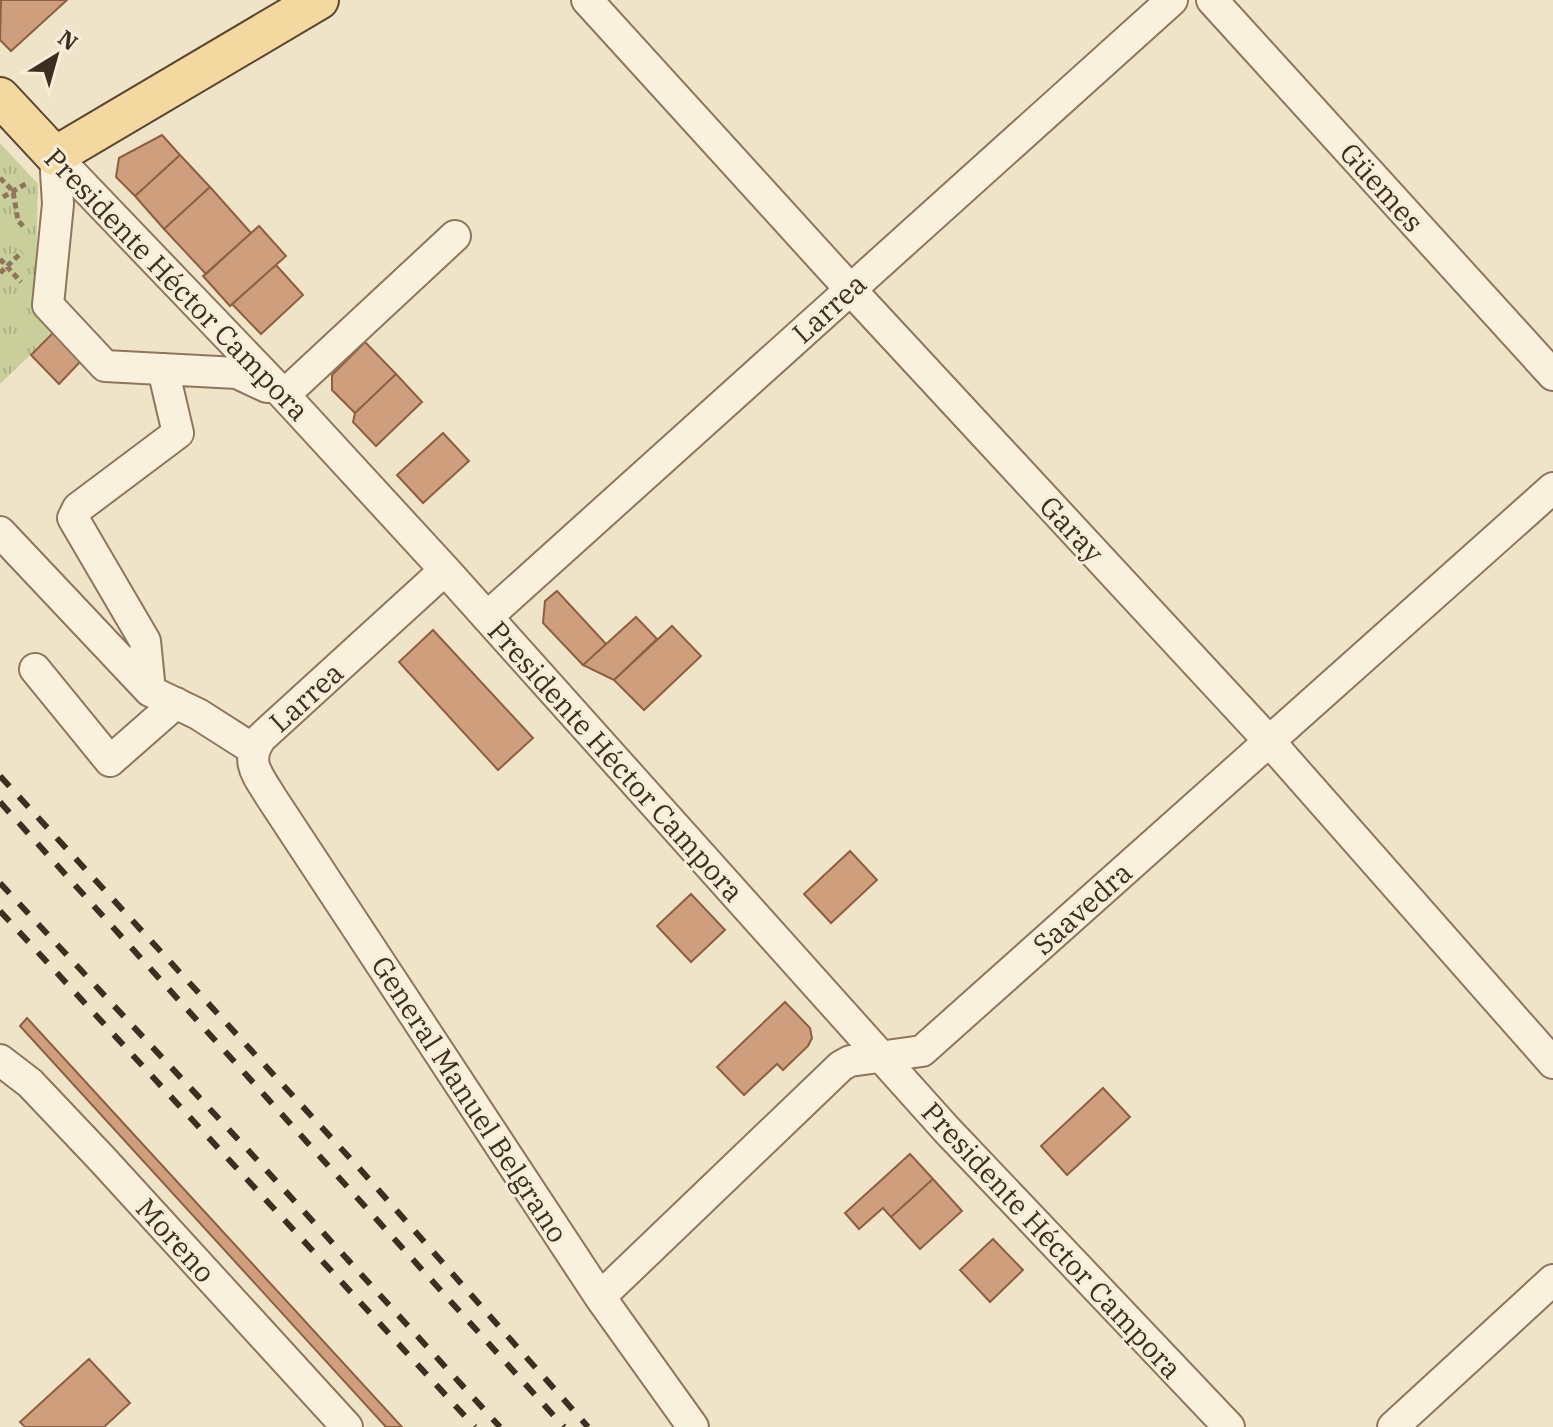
<svg xmlns="http://www.w3.org/2000/svg" width="1553" height="1427" font-family="'IBM Plex Serif',serif">
  <style>
    .park { fill: url(#park-tufts) }
    .building { fill: #cf9f7d; stroke: #8d5f41; stroke-width: 2 }
    .lines { fill: none; stroke-linecap: round; stroke-linejoin: round }
    .minor-casing { stroke: #8d765c; stroke-width: 34 }
    .major-casing { stroke: #5b4430; stroke-width: 42 }
    .path { stroke: #8d765c; stroke-width: 5; stroke-dasharray: 6 4; stroke-linecap: butt }
    .minor { stroke: #faf1dc; stroke-width: 30 }
    .major { stroke: #f3d9a0; stroke-width: 38 }
    .rail { stroke: #3d2e20; stroke-width: 6; stroke-dasharray: 14 14; stroke-linecap: butt }
    .labels { text-anchor: middle; dominant-baseline: central; stroke-width: 6; stroke-linejoin: round; paint-order: stroke }
    .street-label { font-size: 28px; fill: #3d2e20; stroke: #f7eed8 }
  </style>
  <defs>
    <pattern id="park-tufts" width="24" height="20" patternUnits="userSpaceOnUse" patternTransform="scale(2)"><rect width="24" height="20" fill="#c9cf9b"/><path d="M3 7l-1-3M5 7V3M7 7l1-3M15 17l-1-3M17 17v-4M19 17l1-3" fill="none" stroke="#aeb285"/></pattern>
  </defs>
  <rect width="100%" height="100%" fill="#f0e4c8"/>
  <path class="park" d="M 0,143 L 38,184 L 35,311 L 54,332 L 0,384 Z"/>
  <path class="building" d="M 1,0 L 67,0 L 11,51 L 0,40 Z
    M 162,135 L 180,155 L 135,196 L 116,177 L 119,158 Z
    M 180,155 L 210,187 L 164,229 L 135,196 Z
    M 210,187 L 251,233 L 206,274 L 164,229 Z
    M 259,226 L 286,256 L 230,306 L 203,276 Z
    M 276,265 L 303,295 L 261,334 L 232,304 Z
    M 54,332 L 81,361 L 59,384 L 31,355 Z
    M 365,342 L 396,374 L 355,413 L 332,390 L 332,375 Z
    M 396,374 L 422,402 L 376,446 L 353,422 L 355,413 Z
    M 443,433 L 469,461 L 423,503 L 397,475 Z
    M 557,591 L 606,644 L 583,665 L 543,623 L 545,601 Z
    M 636,617 L 657,639 L 614,680 L 583,665 Z
    M 672,626 L 701,656 L 644,710 L 614,680 Z
    M 433,630 L 533,738 L 498,770 L 399,662 Z
    M 850,851 L 877,880 L 831,923 L 804,894 Z
    M 691,894 L 725,930 L 691,962 L 657,926 Z
    M 785,1002 L 810,1028 L 812,1038 L 808,1046 L 783,1070 L 777,1064 L 744,1095 L 717,1067 Z
    M 27,1018 L 402,1427 L 386,1427 L 20,1026 Z
    M 1103,1088 L 1130,1117 L 1067,1175 L 1041,1146 Z
    M 910,1154 L 933,1179 L 891,1217 L 883,1208 L 859,1229 L 845,1213 Z
    M 933,1179 L 962,1211 L 920,1249 L 891,1217 Z
    M 993,1239 L 1023,1270 L 990,1302 L 960,1270 Z
    M 89,1359 L 130,1403 L 104,1427 L 25,1427 L 20,1422 Z"/>
  <g class="lines">
    <g class="minor-casing">
      <path id="minor" d="M 587,0 L 850,289 L 1269,741 L 1553,1063
        M 1212,0 L 1553,375
        M 55,156 L 284,395 L 445,570 L 946,1129 L 1229,1427
        M 55,156 L 58,204 L 48,305 L 105,366 L 237,373 L 267,387
        M 284,395 L 455,236
        M 0,532 L 150,691 L 198,714 L 253,749
        M 445,570 L 261,738 C 244,762 258,775 271,797 L 600,1297 L 693,1427
        M 487,617 L 1172,0
        M 35,669 L 110,761 L 176,703
        M 150,691 L 145,641 L 73,518 L 78,508 L 178,433 L 163,369
        M 0,1060 L 30,1083 L 102,1159 L 347,1427
        M 600,1297 L 841,1066 L 850,1061 L 922,1051 L 1553,488
        M 1393,1427 L 1553,1280"/>
    </g>
    <g class="major-casing">
      <path id="major" d="M 0,97 L 55,156 L 319,0"/>
    </g>
    <path class="path" d="M 0,178 L 13,191 L 18,221 L 25,228
      M 3,197 L 29,182
      M 0,259 L 21,282
      M 0,273 L 22,252"/>
    <use href="#minor" class="minor"/>
    <use href="#major" class="major"/>
    <path class="rail" d="M 0,776 L 359,1168 L 588,1427
      M 0,802 L 564,1427
      M 0,883 L 248,1150 L 500,1427
      M 0,911 L 475,1427"/>
  </g>
  <g class="labels">
    <g class="street-label">
      <text transform="translate(1382 187) rotate(48)">Güemes</text>
      <text transform="translate(177 284) rotate(46)">Presidente Héctor Campora</text>
      <text transform="translate(829 308) rotate(-42)">Larrea</text>
      <text transform="translate(1072 529) rotate(47)">Garay</text>
      <text transform="translate(306 697) rotate(-42)">Larrea</text>
      <text transform="translate(616 761) rotate(48)">Presidente Héctor Campora</text>
      <text transform="translate(1082 908) rotate(-42)">Saavedra</text>
      <text transform="translate(470 1099) rotate(57)">General Manuel Belgrano</text>
      <text transform="translate(176 1240) rotate(48)">Moreno</text>
      <text transform="translate(1052 1240) rotate(47)">Presidente Héctor Campora</text>
    </g>
  </g>
  <g transform="translate(56 56) rotate(37)" stroke="#f7eed8" stroke-width="6" paint-order="stroke">
  <path d="M0-6L14 30L0 20L-14 30Z" fill="#3d2e20"/>
  <text y="-12" font-size="22" font-weight="bold" text-anchor="middle" fill="#3d2e20">N</text>
  </g>
</svg>
